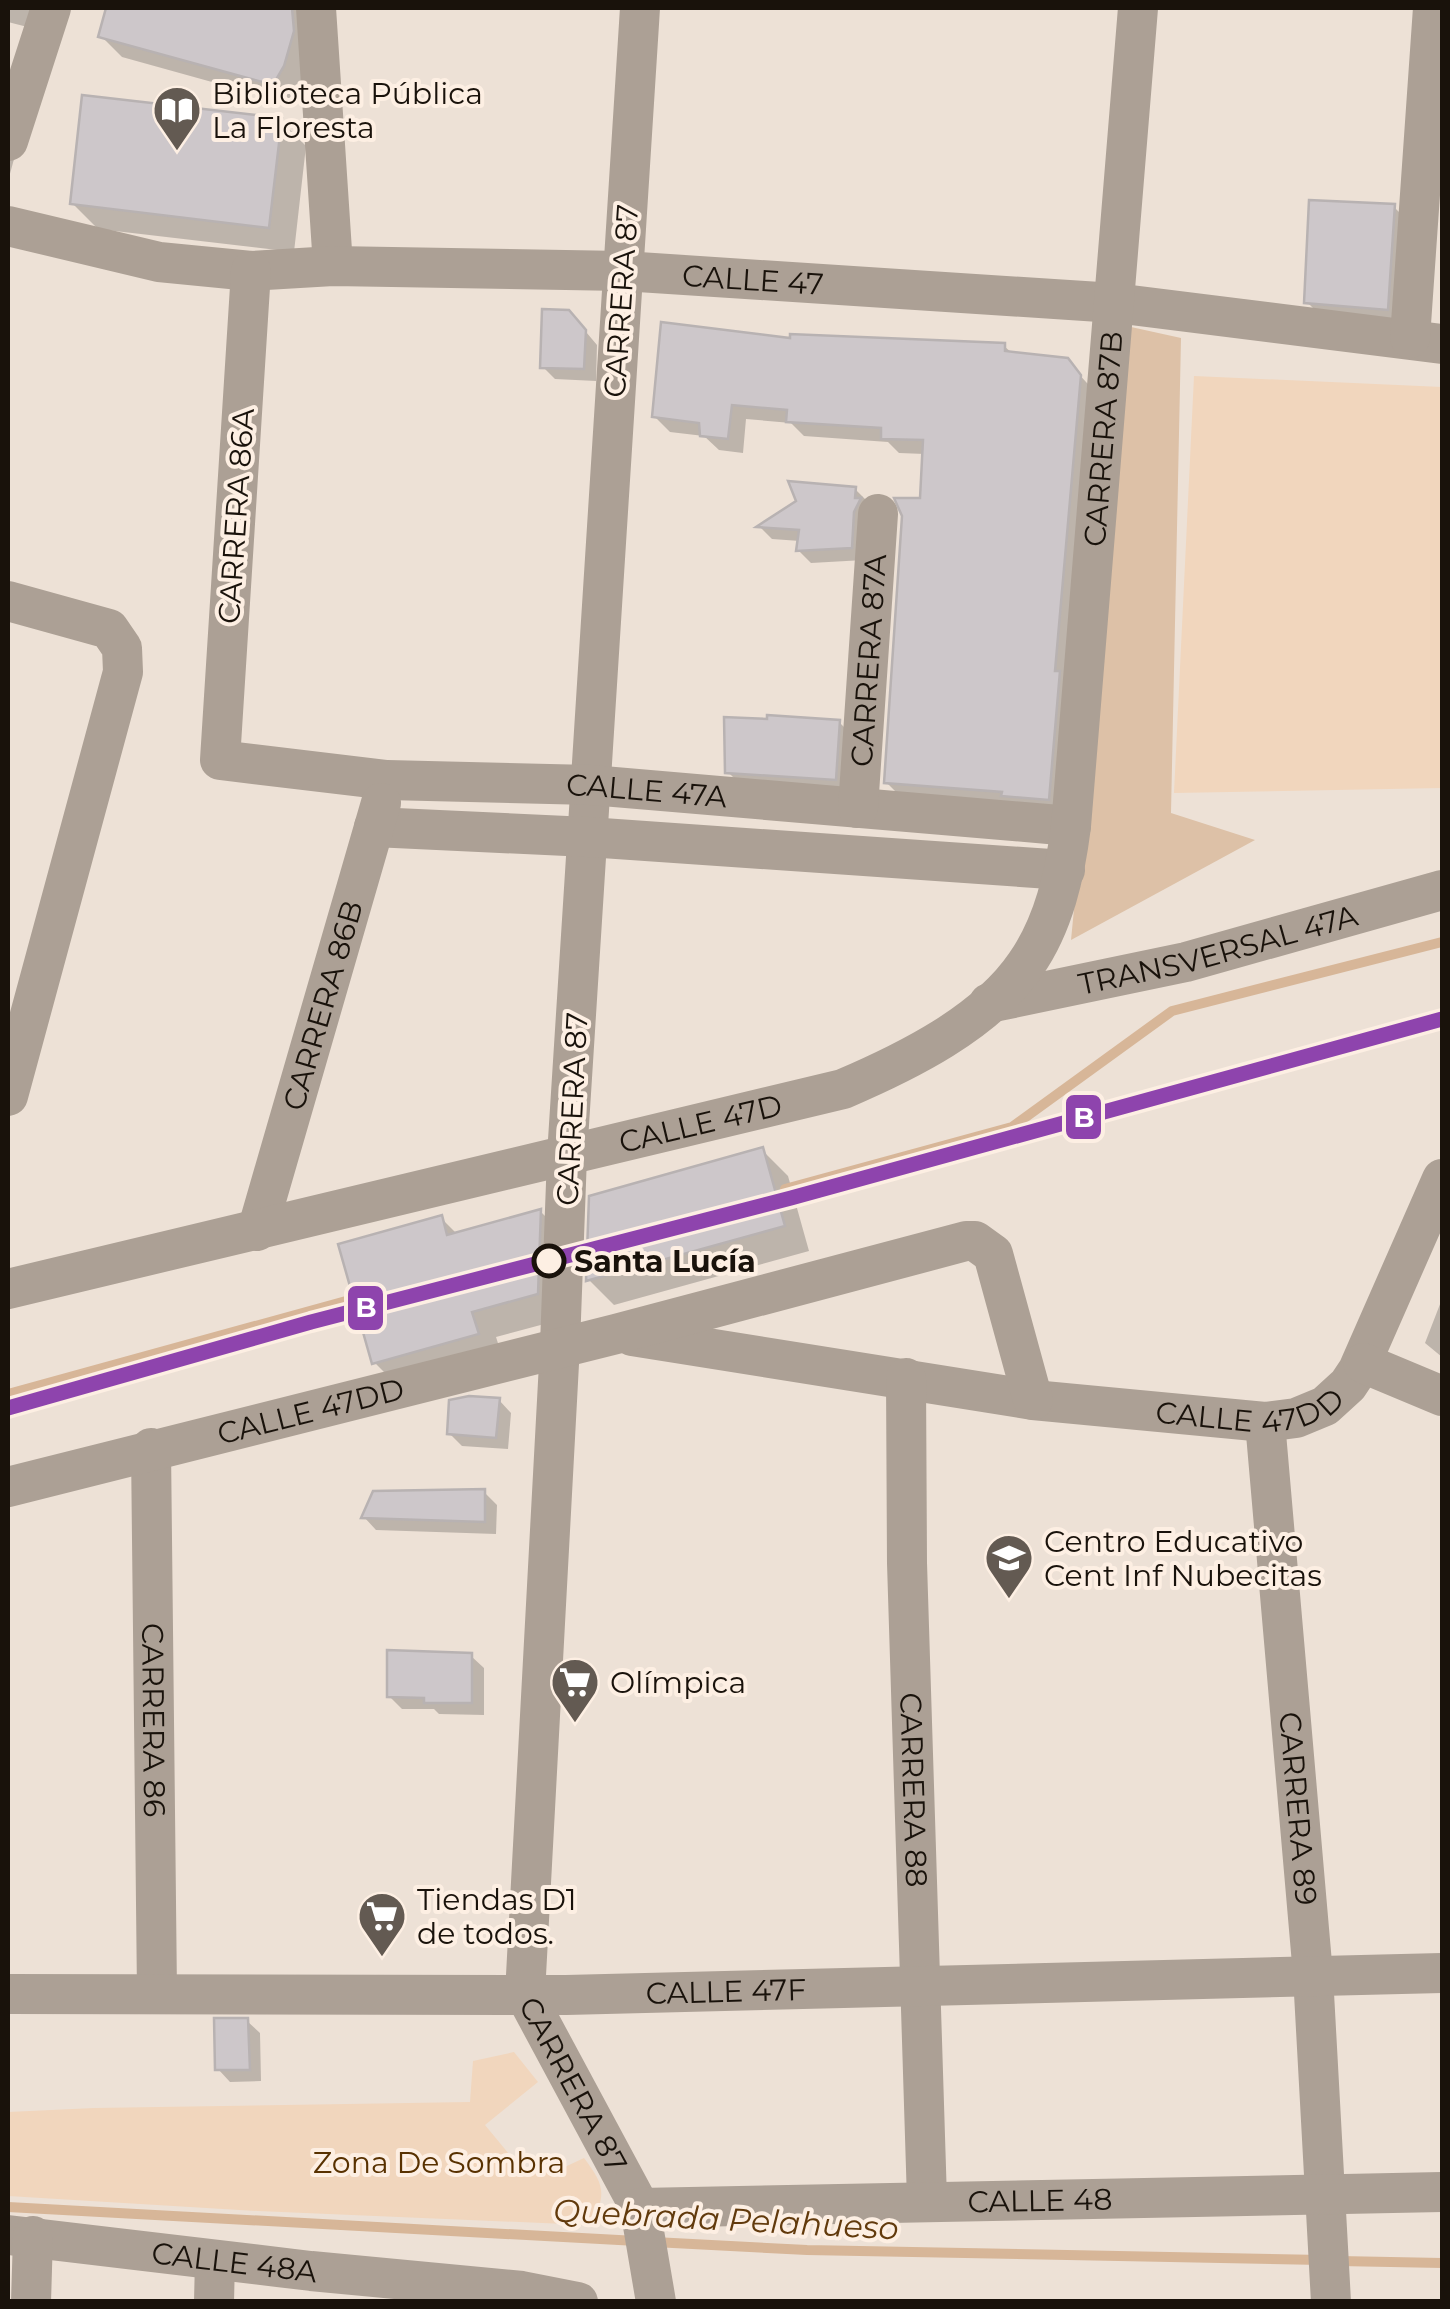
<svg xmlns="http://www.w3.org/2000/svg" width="1450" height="2309" font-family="Montserrat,sans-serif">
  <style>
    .green { fill: #f1d6bd }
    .forest { fill: #ddc1a7 }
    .shadow { fill: #0003 }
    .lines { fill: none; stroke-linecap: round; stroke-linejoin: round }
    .stream { stroke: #d7b698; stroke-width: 10 }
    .building { fill: #cdc7ca; stroke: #b8b2b2; stroke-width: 2.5 }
    .minor { stroke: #aca095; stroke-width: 40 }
    .metro-1-casing { stroke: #fdefe3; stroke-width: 22 }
    .metro-1 { stroke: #8e44ad; stroke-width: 15 }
    .stop-dot { fill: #fdefe3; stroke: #19120b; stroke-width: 5 }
    .labels { text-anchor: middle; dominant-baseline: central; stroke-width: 8; stroke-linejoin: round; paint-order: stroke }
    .poi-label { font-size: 30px; fill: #19120b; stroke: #fdefe3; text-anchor: start }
    .street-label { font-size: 30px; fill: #19120b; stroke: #fdefe3 }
    .stop-label { font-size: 30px; font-weight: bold; fill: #19120b; stroke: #fdefe3; text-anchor: start }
    .park-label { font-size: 30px; fill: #583100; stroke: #fdefe3 }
    .water-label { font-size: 32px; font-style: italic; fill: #623a0c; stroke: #fdefe3 }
    .line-badge { stroke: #fdefe3; stroke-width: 4 }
    .badge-label { font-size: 28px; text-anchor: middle; font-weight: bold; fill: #fff }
  </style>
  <rect width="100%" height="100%" fill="#ede1d6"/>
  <path class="green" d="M 1194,376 L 1442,387 L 1442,788 L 1174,793 Z
    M 514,2052 L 538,2082 L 485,2125 L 518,2165 L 552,2173 L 584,2158 C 604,2184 608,2196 589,2225 L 258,2211 L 8,2196 L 8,2112 L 94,2108 L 470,2102 L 473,2061 Z"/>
  <path class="forest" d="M 1131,327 L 1181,338 L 1171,813 L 1255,840 L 1071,940 Z"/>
  <path class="shadow" d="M 8,8 L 53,8 L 47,32 L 8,22 Z
    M 109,8 L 307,8 L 304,88 L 295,105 L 122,57 L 101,36 Z
    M 8,87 L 28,108 L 8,181 Z
    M 281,121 L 306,146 L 294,252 L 98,229 L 72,203 Z
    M 1394,207 L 1407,220 L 1400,322 L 1320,315 L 1307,302 Z
    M 581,326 L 597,345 L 596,381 L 555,379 L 543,367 Z
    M 792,340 L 1004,346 L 1013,354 L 1067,361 L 1096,393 L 1064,815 L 902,798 L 886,782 L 922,500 L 925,454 L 899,453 L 888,442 L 804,436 L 791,423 L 746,419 L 743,453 L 719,450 L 704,436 L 670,432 L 654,416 Z
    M 855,489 L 868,502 L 864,560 L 811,563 L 798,550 L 800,541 L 772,539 L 760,527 Z
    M 839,722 L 852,735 L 848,791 L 740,784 L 728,772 Z
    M 762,1150 L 788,1176 L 809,1251 L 614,1305 L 589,1280 Z
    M 541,1212 L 566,1237 L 563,1319 L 496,1337 L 503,1359 L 400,1388 L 374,1362 L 441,1218 L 458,1235 Z
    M 1442,1299 L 1442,1357 L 1425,1343 Z
    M 499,1400 L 511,1413 L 508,1449 L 462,1446 L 449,1433 Z
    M 484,1492 L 497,1505 L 496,1534 L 376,1530 L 364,1517 Z
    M 471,1656 L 484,1668 L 484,1715 L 439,1714 L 434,1709 L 402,1709 L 389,1696 Z
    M 247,2021 L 260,2033 L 261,2081 L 230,2082 L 218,2069 Z"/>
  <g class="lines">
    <path class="stream" d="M 785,1189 L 1012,1127 L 1172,1011 L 1442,942
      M 8,1394 L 346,1301
      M 8,2207 L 637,2241
      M 654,2242 L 807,2250 L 1322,2260
      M 1339,2261 L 1442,2263"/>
  </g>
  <path class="building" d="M 106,8 L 292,8 L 294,31 L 284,66 L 273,85 L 98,37 Z
    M 82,95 L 282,118 L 269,228 L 70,204 Z
    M 1309,200 L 1395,204 L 1388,310 L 1304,303 Z
    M 542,309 L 569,310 L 586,330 L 584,369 L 540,368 Z
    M 661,322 L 790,338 L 790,334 L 1005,343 L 1005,351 L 1068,358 L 1081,375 L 1055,671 L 1060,671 L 1049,800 L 1001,796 L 1002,792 L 884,783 L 902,516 L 894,498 L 920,498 L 923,440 L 881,439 L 881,428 L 786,422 L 787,410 L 732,405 L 728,439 L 700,436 L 699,423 L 652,417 Z
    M 788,481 L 856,487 L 855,498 L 861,498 L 854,512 L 852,548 L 796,551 L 799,530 L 756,527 L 796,501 Z
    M 767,715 L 840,720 L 836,780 L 725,773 L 724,717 L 767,719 Z
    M 763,1147 L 785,1226 L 586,1281 L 589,1196 Z
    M 541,1209 L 538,1294 L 472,1312 L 479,1334 L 372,1364 L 338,1244 L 442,1215 L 447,1235 Z
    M 469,1396 L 500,1398 L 496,1438 L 447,1434 L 449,1400 Z
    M 485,1489 L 485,1522 L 361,1518 L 373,1491 Z
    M 387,1650 L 472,1653 L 472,1703 L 424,1703 L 424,1698 L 387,1697 Z
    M 214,2018 L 248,2018 L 250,2070 L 215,2070 Z"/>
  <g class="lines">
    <g class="minor">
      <path d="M 316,8 L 333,266"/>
      <path id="s1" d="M 640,8 L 567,1156 L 560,1345 L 525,1994 L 640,2208 L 656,2302"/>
      <path d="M 8,141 L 51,8"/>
      <path id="s2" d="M 8,226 L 159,262 L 251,271 L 333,266 L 623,271 L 1115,303 L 1442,344"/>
      <path id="s3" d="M 251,271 L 220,760 L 387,780 L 591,785 L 1071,826"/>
      <path d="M 1410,338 L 1433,8"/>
      <path d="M 8,601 L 109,629 L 122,648 L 123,672 L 8,1096"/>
      <path id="s4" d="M 858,808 L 878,514"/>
      <path d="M 374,827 L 588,837 L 1065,870"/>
      <path id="s5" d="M 989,1003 L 1186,962 L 1442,890"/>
      <path id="s6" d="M 257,1231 L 381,803"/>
      <path id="s7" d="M 8,1289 L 843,1089 C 906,1062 986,1023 1026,964 C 1054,924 1065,874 1071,826 L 1138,8"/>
      <path id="s8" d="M 632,1336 L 1033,1400 L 1265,1422 L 1296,1418 L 1325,1406 L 1348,1385 L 1358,1370 L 1442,1179"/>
      <path d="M 1363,1363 L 1442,1396"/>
      <path id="s9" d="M 906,1378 L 907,1563 L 927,2200"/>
      <path id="s10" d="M 1265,1422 L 1313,1975 L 1331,2302"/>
      <path id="s11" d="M 151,1448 L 157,1993"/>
      <path id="s12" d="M 8,1487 L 616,1334 L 966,1241 L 975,1241 L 993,1254 L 1033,1400"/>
      <path id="s13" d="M 8,1994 L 566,1995 L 1442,1973"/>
      <path id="s14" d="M 640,2208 L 1442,2192"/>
      <path id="s15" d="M 8,2235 L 311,2271 L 522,2291 L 578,2302"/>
      <path d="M 31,2302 L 33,2236"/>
      <path d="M 214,2302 L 215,2260"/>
    </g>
    <g class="metro-1-casing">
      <path id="metro-1" d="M 8,1408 L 311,1322 L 791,1198 L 1442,1019"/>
    </g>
    <use href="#metro-1" class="metro-1"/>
  </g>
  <defs>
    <g id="library-pin" transform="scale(2.5)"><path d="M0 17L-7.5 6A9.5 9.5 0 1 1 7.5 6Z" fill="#635a52" stroke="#fdefe3"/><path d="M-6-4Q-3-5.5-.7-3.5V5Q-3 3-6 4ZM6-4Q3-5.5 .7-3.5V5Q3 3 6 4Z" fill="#fff"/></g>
    <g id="school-pin" transform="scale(2.5)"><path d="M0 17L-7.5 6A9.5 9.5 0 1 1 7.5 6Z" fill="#635a52" stroke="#fdefe3"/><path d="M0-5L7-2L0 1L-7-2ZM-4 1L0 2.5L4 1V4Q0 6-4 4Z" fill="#fff"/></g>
    <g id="supermarket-pin" transform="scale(2.5)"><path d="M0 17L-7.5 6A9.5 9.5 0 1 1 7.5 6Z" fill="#635a52" stroke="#fdefe3"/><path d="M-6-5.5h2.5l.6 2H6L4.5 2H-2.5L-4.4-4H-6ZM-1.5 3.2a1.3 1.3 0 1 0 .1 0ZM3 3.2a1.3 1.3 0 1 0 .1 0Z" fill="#fff"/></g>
  </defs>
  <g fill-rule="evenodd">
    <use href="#library-pin" x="177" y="110"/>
    <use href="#school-pin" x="1009" y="1558"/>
    <use href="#supermarket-pin" x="575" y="1682"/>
    <use href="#supermarket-pin" x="382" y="1916"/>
  </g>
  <circle class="stop-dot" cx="549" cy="1261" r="15"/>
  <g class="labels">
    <g class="poi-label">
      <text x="212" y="93">Biblioteca Pública<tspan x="212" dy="34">La Floresta</tspan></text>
      <text x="1044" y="1541">Centro Educativo<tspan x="1044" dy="34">Cent Inf Nubecitas</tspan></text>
      <text x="610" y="1682">Olímpica</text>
      <text x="417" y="1899">Tiendas D1<tspan x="417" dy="34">de todos.</tspan></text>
    </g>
    <g class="street-label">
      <text stroke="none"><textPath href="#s2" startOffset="750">CALLE 47</textPath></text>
      <text transform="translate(621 301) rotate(-86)">CARRERA 87</text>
      <text stroke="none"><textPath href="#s7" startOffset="1618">CARRERA 87B</textPath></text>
      <text transform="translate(236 516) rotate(-86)">CARRERA 86A</text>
      <text stroke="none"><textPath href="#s4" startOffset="148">CARRERA 87A</textPath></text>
      <text stroke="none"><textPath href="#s3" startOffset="918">CALLE 47A</textPath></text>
      <text stroke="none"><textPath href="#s5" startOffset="235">TRANSVERSAL 47A</textPath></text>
      <text stroke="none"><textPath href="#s6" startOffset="235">CARRERA 86B</textPath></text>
      <text transform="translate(572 1109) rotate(-87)">CARRERA 87</text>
      <text stroke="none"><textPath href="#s7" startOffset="712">CALLE 47D</textPath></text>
      <text stroke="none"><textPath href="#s8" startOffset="625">CALLE 47DD</textPath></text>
      <text stroke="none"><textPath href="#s12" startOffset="312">CALLE 47DD</textPath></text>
      <text stroke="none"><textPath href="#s11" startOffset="272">CARRERA 86</textPath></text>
      <text stroke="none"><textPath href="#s9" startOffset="412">CARRERA 88</textPath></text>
      <text stroke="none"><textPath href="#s10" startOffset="388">CARRERA 89</textPath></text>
      <text stroke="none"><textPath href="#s13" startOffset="718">CALLE 47F</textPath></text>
      <text stroke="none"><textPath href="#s1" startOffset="2092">CARRERA 87</textPath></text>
      <text stroke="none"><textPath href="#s14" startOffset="400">CALLE 48</textPath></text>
      <text stroke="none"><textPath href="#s15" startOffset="228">CALLE 48A</textPath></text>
    </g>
    <g class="stop-label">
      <text x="574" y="1261">Santa Lucía</text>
    </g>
    <g class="park-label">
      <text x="439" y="2162">Zona De Sombra</text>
    </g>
    <g class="water-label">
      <text transform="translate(726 2219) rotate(3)">Quebrada Pelahueso</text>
    </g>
  </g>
  <g class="line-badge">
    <rect x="1064" y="1093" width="39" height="48" rx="10" fill="#8e44ad"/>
    <rect x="346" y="1284" width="39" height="48" rx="10" fill="#8e44ad"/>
  </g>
  <g class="badge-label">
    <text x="1084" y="1127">B</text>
    <text x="366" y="1317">B</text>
  </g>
  <rect width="1450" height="2309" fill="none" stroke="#19120b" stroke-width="20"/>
</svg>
